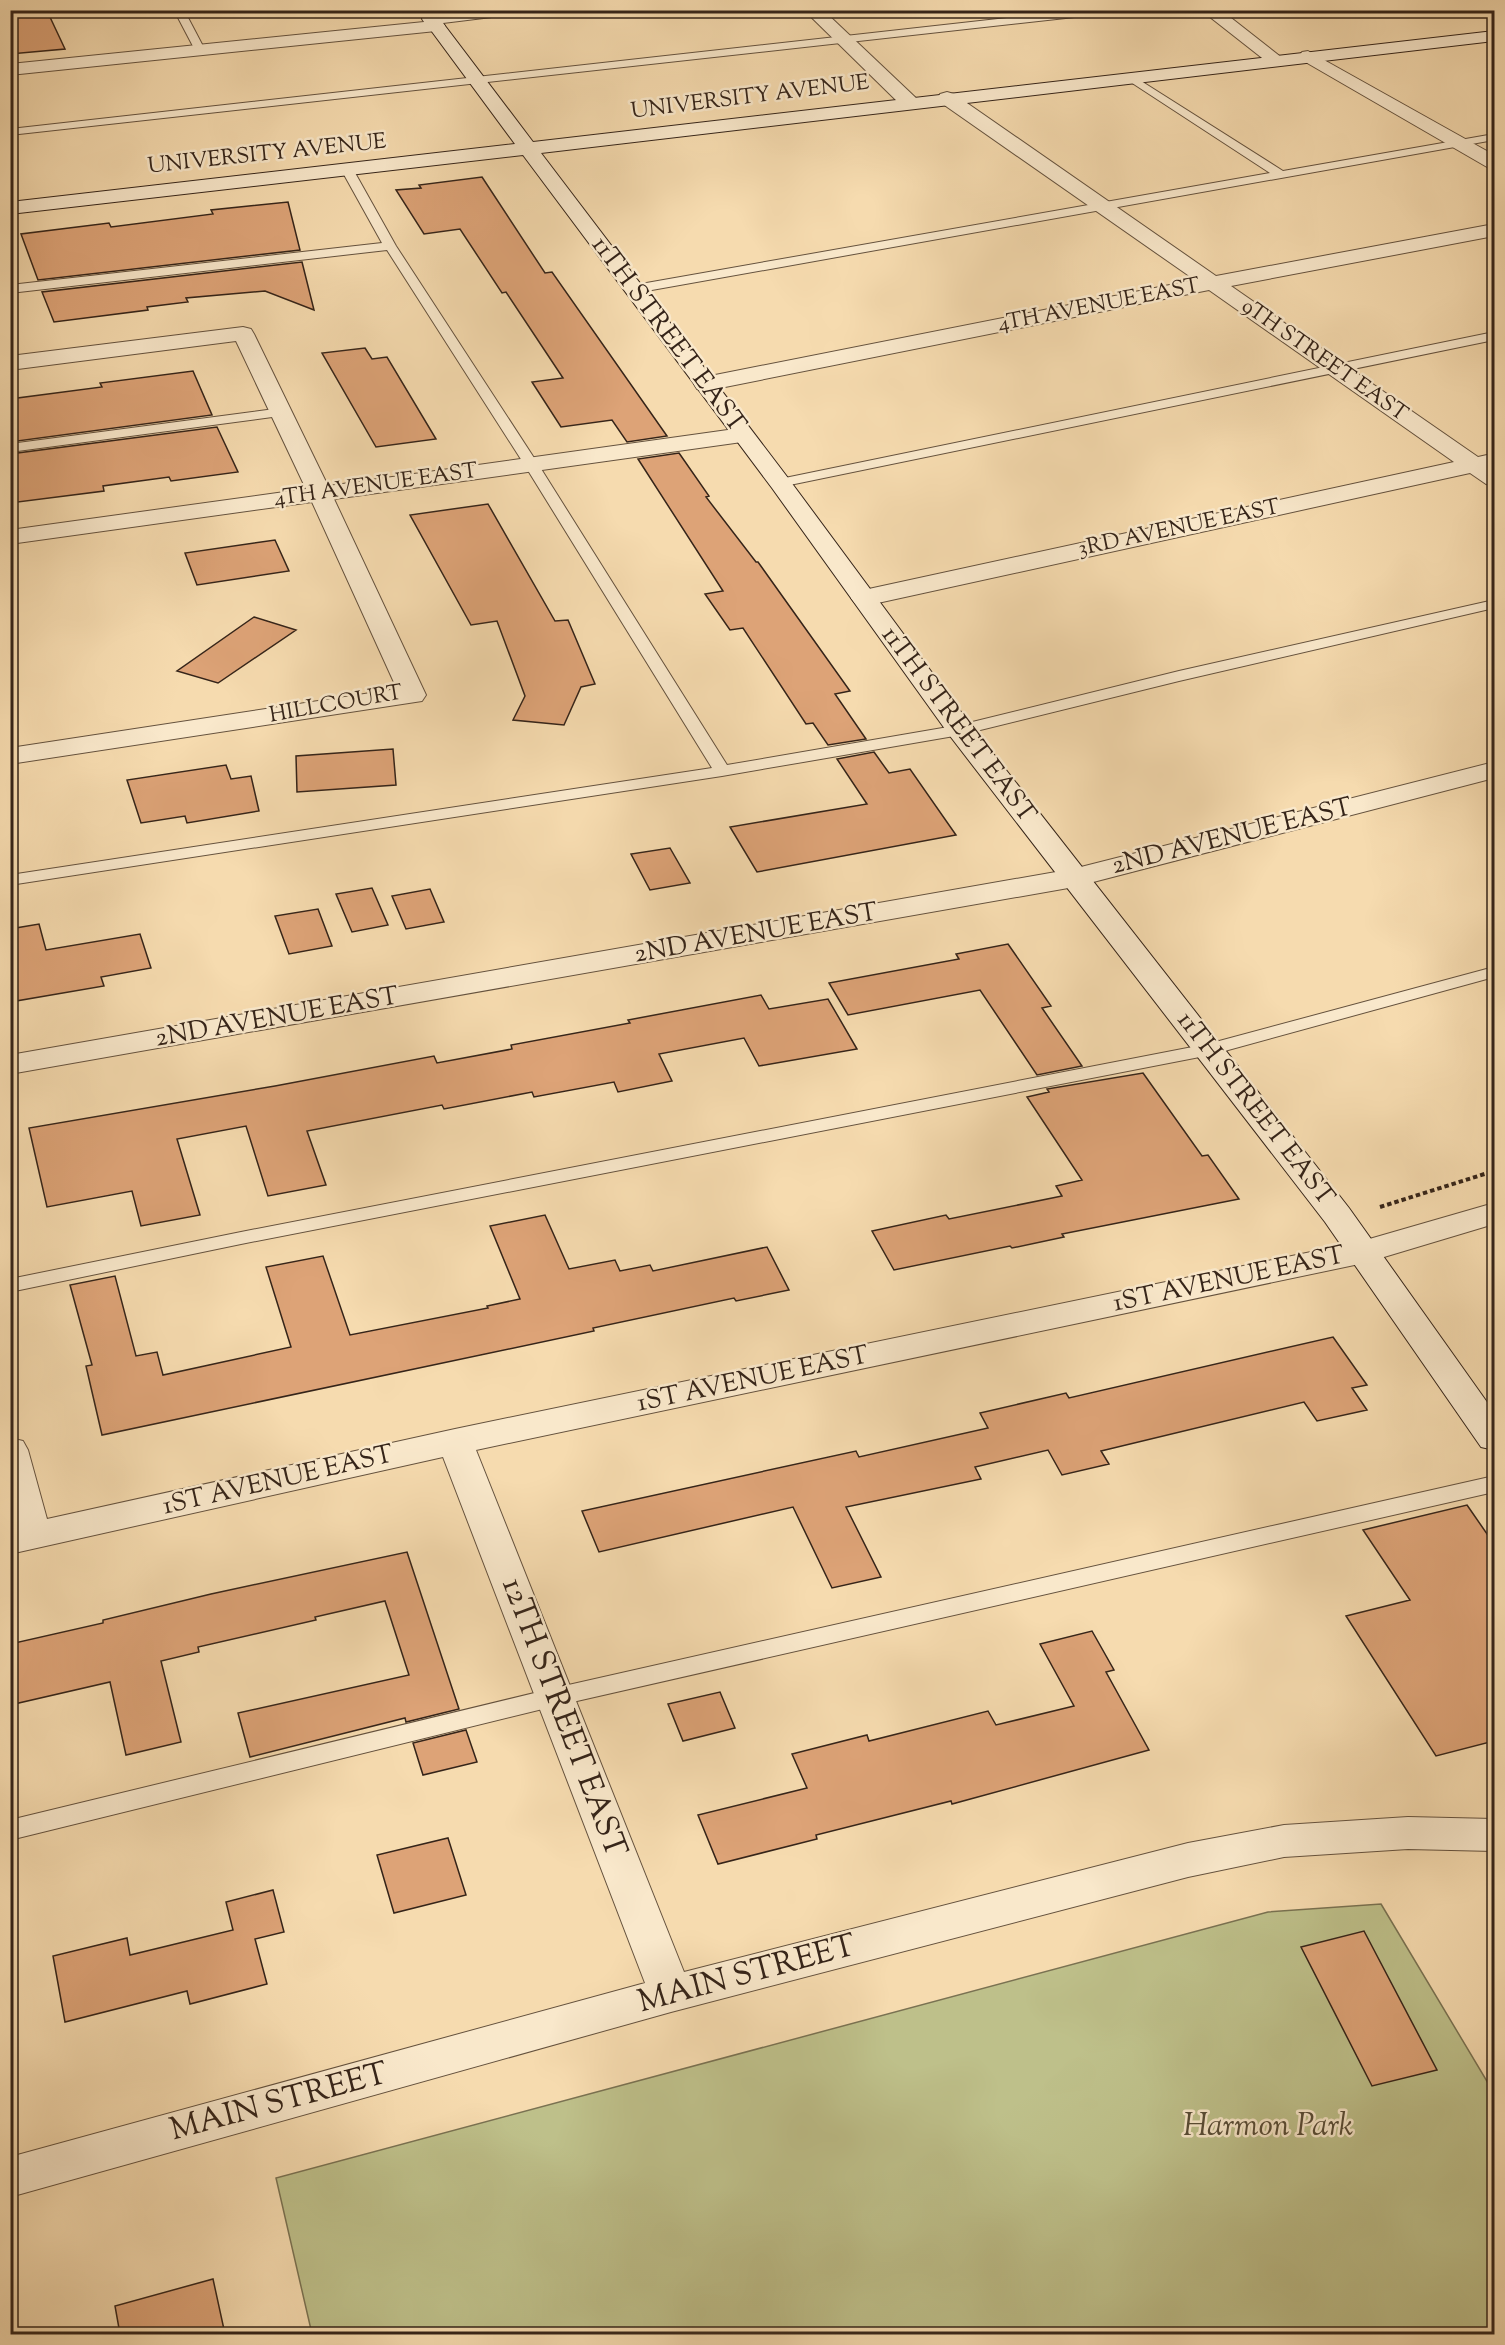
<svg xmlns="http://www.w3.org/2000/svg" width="1505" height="2345" font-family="'Sorts Mill Goudy',serif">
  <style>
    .green { fill: #bec08a; stroke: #7a7252; stroke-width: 1.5 }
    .building { fill: #dda377; stroke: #352419; stroke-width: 1.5 }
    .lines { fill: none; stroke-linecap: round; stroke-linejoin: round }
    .lane-casing { stroke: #65523e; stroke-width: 2 }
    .street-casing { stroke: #65523e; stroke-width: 2 }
    .secondary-casing { stroke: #352419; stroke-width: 2 }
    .path { stroke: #352419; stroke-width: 4; stroke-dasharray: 4.5 3; stroke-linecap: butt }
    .lane { fill: #f9e8cb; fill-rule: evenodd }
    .street { fill: #f9e8cb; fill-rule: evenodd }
    .secondary { fill: #f9e8cb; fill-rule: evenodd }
    .labels { text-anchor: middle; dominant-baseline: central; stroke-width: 5; stroke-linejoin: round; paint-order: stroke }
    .far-street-label { font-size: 22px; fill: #352419; stroke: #f9e8cb }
    .street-label { font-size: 26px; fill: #352419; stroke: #f9e8cb }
    .near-street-label { font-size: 32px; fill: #352419; stroke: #f9e8cb }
    .near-park-label { font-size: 32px; font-style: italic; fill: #574b35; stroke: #f9e8cb }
  </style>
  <rect width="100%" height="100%" fill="#f6dbaf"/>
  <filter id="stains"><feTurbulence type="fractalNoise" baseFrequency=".00333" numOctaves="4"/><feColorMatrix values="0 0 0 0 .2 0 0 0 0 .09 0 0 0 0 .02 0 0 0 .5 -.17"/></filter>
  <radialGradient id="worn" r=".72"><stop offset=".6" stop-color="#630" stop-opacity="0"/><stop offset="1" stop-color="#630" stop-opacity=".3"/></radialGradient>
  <path class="green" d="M 1381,1904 L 1494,2093 L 1494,2334 L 312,2334 L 276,2178 L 1268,1912 Z"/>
  <path class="building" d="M 49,15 L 65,49 L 10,54 L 10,18 Z
    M 482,177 L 545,273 L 552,272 L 667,436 L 627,442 L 612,420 L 561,427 L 532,382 L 563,378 L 506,292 L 502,293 L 460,229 L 424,234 L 396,190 L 421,188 L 419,185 Z
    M 288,202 L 300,250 L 38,280 L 21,234 L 109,223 L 111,227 L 213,214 L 211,210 Z
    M 302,262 L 314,310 L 265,291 L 186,298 L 188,302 L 147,307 L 148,310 L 54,322 L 42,292 Z
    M 365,348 L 372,359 L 387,357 L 436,439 L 376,447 L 322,353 Z
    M 193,371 L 212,415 L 10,442 L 10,399 L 102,387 L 100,383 Z
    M 217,427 L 238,472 L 171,481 L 169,477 L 103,486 L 104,491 L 10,503 L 10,454 Z
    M 679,453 L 709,496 L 706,497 L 756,562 L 758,562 L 850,691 L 835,694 L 866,739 L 828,745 L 813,723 L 806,724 L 743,628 L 730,630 L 705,594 L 723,591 L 638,459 Z
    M 488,504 L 555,621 L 568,620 L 595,684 L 581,687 L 564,725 L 513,720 L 525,696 L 497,621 L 471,625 L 410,515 Z
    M 275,540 L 289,571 L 197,585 L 185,553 Z
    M 254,617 L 296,630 L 218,683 L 177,671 Z
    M 393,749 L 396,785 L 297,792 L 296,756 Z
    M 874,752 L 889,773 L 910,769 L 956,835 L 757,872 L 730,827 L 867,804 L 837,759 Z
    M 226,765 L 231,779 L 251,776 L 259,811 L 187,823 L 185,816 L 141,823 L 127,780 Z
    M 670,848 L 690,883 L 650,890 L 631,854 Z
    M 372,888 L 388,925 L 352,932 L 336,894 Z
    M 430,889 L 444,922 L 406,929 L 392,896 Z
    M 318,909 L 332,946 L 289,954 L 275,916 Z
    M 39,924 L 46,950 L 140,934 L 151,968 L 101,977 L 104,986 L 10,1002 L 10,929 Z
    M 1008,944 L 1051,1006 L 1042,1008 L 1082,1066 L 1037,1075 L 980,990 L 848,1015 L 829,983 L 959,959 L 956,954 Z
    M 761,995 L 769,1009 L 828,999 L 857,1049 L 759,1066 L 744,1038 L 659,1054 L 672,1081 L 618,1092 L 614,1082 L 534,1097 L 532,1092 L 444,1109 L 442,1105 L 307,1131 L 326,1185 L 268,1196 L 246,1126 L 177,1139 L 200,1215 L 141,1226 L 132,1191 L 47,1207 L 29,1128 L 275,1086 L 434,1056 L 437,1063 L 512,1049 L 511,1045 L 630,1023 L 628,1020 Z
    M 1143,1073 L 1202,1156 L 1208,1155 L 1239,1199 L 1062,1234 L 1064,1237 L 1012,1248 L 1010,1246 L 894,1270 L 872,1231 L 946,1215 L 949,1219 L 1062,1196 L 1056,1186 L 1082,1180 L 1027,1097 L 1049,1092 L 1047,1089 Z
    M 545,1215 L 569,1269 L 615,1260 L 620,1271 L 650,1265 L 653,1271 L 767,1247 L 789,1290 L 736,1301 L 734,1298 L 593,1328 L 594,1331 L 102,1435 L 86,1366 L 92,1365 L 70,1285 L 115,1276 L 136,1356 L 157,1352 L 163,1375 L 291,1347 L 266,1267 L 323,1256 L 350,1335 L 488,1308 L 487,1306 L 520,1299 L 490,1226 Z
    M 1333,1337 L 1367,1385 L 1352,1388 L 1367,1410 L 1317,1421 L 1304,1402 L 1101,1451 L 1109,1464 L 1062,1475 L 1048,1450 L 975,1467 L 981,1479 L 846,1507 L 881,1577 L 832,1588 L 793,1507 L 599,1552 L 582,1511 L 856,1451 L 859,1457 L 988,1428 L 980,1413 L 1066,1393 L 1069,1398 Z
    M 1467,1505 L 1494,1544 L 1494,1741 L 1436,1756 L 1346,1616 L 1410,1600 L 1363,1530 Z
    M 407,1552 L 459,1709 L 406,1722 L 405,1718 L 250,1757 L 238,1713 L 409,1675 L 385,1601 L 315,1617 L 316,1620 L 198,1647 L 199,1652 L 161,1661 L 181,1742 L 126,1755 L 110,1682 L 10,1705 L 10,1644 L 103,1623 L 103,1620 L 211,1594 Z
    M 1092,1631 L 1114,1670 L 1106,1672 L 1149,1750 L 952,1804 L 951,1801 L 816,1835 L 817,1839 L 718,1864 L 698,1815 L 807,1788 L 792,1754 L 867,1735 L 869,1741 L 988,1711 L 996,1725 L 1074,1706 L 1040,1644 Z
    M 720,1692 L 735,1728 L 683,1741 L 668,1704 Z
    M 466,1730 L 477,1762 L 423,1775 L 413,1743 Z
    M 448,1838 L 466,1895 L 394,1913 L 377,1855 Z
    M 273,1890 L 284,1932 L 255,1939 L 267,1984 L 190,2004 L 187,1991 L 65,2022 L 53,1956 L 127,1938 L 130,1955 L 233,1930 L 226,1902 Z
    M 1364,1931 L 1437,2070 L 1372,2086 L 1301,1947 Z
    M 213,2279 L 225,2334 L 120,2334 L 115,2306 Z"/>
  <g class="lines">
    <g class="lane-casing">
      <path id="lane" d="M 10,10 L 20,10 L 10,14 Z
        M 174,10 L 184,10 L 205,50 L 204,52 L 196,52 Z
        M 1079,10 L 1116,10 L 1111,13 L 10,135 L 10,129 Z
        M 1130,74 L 1283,171 L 1494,134 L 1494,140 L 635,293 L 629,289 L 635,285 L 1270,173 L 1126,79 L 1126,75 Z
        M 348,168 L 354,171 L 396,246 L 538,464 L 727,765 L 960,725 L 1179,671 L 1494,600 L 1494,608 L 1179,681 L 960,735 L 722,776 L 10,885 L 10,875 L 712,768 L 524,464 L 387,250 L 10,293 L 10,285 L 382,243 L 342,171 Z
        M 1494,332 L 1494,340 L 780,487 L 773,483 L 780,479 Z
        M 282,408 L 287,409 L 289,412 L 287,415 L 10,452 L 10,444 Z
        M 1494,967 L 1494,977 L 1210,1055 L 241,1244 L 10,1292 L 10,1279 L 241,1232 L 1208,1044 Z
        M 1494,1476 L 1494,1492 L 555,1706 L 10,1840 L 10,1820 L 555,1688 Z"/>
    </g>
    <g class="street-casing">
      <path id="street" d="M 459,10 L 516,10 L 508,15 L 443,23 L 445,26 L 442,30 L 436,31 L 10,75 L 10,64 L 424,22 L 422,19 L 425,15 Z
        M 804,10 L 823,10 L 917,99 L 919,103 L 917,107 L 903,107 Z
        M 1201,10 L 1221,10 L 1286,61 L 1283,65 L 1271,65 Z
        M 1308,51 L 1494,155 L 1494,169 L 1487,167 L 1302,60 L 1299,56 L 1302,52 Z
        M 947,92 L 954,94 L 1216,276 L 1494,224 L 1494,236 L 1231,286 L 1478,457 L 1487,455 L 1494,457 L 1494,486 L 1486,484 L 1470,473 L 864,606 L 855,603 L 851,598 L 855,593 L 864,590 L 1454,462 L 1209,290 L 705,391 L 697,389 L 694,384 L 697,379 L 705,377 L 1195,280 L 940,102 L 938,98 L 940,94 Z
        M 243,327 L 251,329 L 254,334 L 328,486 L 742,428 L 750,430 L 754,435 L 750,440 L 742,442 L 334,499 L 426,695 L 422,701 L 10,764 L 10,748 L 397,689 L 312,502 L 10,544 L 10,530 L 306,489 L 236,341 L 10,370 L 10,356 Z
        M 1494,762 L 1494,778 L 1074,887 L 10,1074 L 10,1055 L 1073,869 Z
        M 1494,1203 L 1494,1224 L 1364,1263 L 476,1450 L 684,1972 L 1188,1843 L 1284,1825 L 1408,1817 L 1494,1819 L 1494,1851 L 1408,1849 L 1284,1857 L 1188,1877 L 671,2012 L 10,2197 L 10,2157 L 645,1983 L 443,1457 L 10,1554 L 10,1438 L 23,1441 L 28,1450 L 47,1519 L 455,1429 L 1359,1242 Z"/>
    </g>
    <g class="secondary-casing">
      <path id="secondary" d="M 416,10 L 433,10 L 533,142 L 1494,31 L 1494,41 L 541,153 L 788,478 L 970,724 L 1349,1208 L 1494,1412 L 1494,1450 L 1481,1447 L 1325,1222 L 950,736 L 772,488 L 523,155 L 10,214 L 10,202 L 515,144 Z"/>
    </g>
    <path class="path" d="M 1380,1207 L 1494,1171"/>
    <use href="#lane" class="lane"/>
    <use href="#street" class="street"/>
    <use href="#secondary" class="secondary"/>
  </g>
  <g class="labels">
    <g class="far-street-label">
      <text transform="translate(750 98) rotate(-7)">UNIVERSITY AVENUE</text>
      <text transform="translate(267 155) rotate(-6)">UNIVERSITY AVENUE</text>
      <text transform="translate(1099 306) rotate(-11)">4TH AVENUE EAST</text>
      <text transform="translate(1324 361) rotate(35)">9TH STREET EAST</text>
      <text transform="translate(376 486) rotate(-8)">4TH AVENUE EAST</text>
      <text transform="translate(1179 529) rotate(-12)">3RD AVENUE EAST</text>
      <text transform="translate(336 705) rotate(-10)">HILLCOURT</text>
    </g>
    <g class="street-label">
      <text transform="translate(668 335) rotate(53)">11TH STREET EAST</text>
      <text transform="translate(958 725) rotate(53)">11TH STREET EAST</text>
      <text transform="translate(1232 837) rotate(-14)">2ND AVENUE EAST</text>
      <text transform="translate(756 934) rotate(-10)">2ND AVENUE EAST</text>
      <text transform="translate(277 1018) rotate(-10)">2ND AVENUE EAST</text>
      <text transform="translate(1255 1109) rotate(52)">11TH STREET EAST</text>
      <text transform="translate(1229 1280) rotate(-12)">1ST AVENUE EAST</text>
      <text transform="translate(753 1380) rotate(-12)">1ST AVENUE EAST</text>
      <text transform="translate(278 1481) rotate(-13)">1ST AVENUE EAST</text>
    </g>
    <g class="near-street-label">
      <text transform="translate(563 1718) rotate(69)">12TH STREET EAST</text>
      <text transform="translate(747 1975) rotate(-15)">MAIN STREET</text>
      <text transform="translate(279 2103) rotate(-15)">MAIN STREET</text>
    </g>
    <g class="near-park-label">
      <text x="1268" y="2127">Harmon Park</text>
    </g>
  </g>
  <rect width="1505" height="2345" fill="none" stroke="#f6dbaf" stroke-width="36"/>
  <rect x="12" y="12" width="1481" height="2321" fill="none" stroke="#352419" stroke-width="3"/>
  <rect x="18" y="18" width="1469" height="2309" fill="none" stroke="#352419" stroke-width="1.5"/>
  <rect width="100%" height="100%" filter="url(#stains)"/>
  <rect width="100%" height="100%" fill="url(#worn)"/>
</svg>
